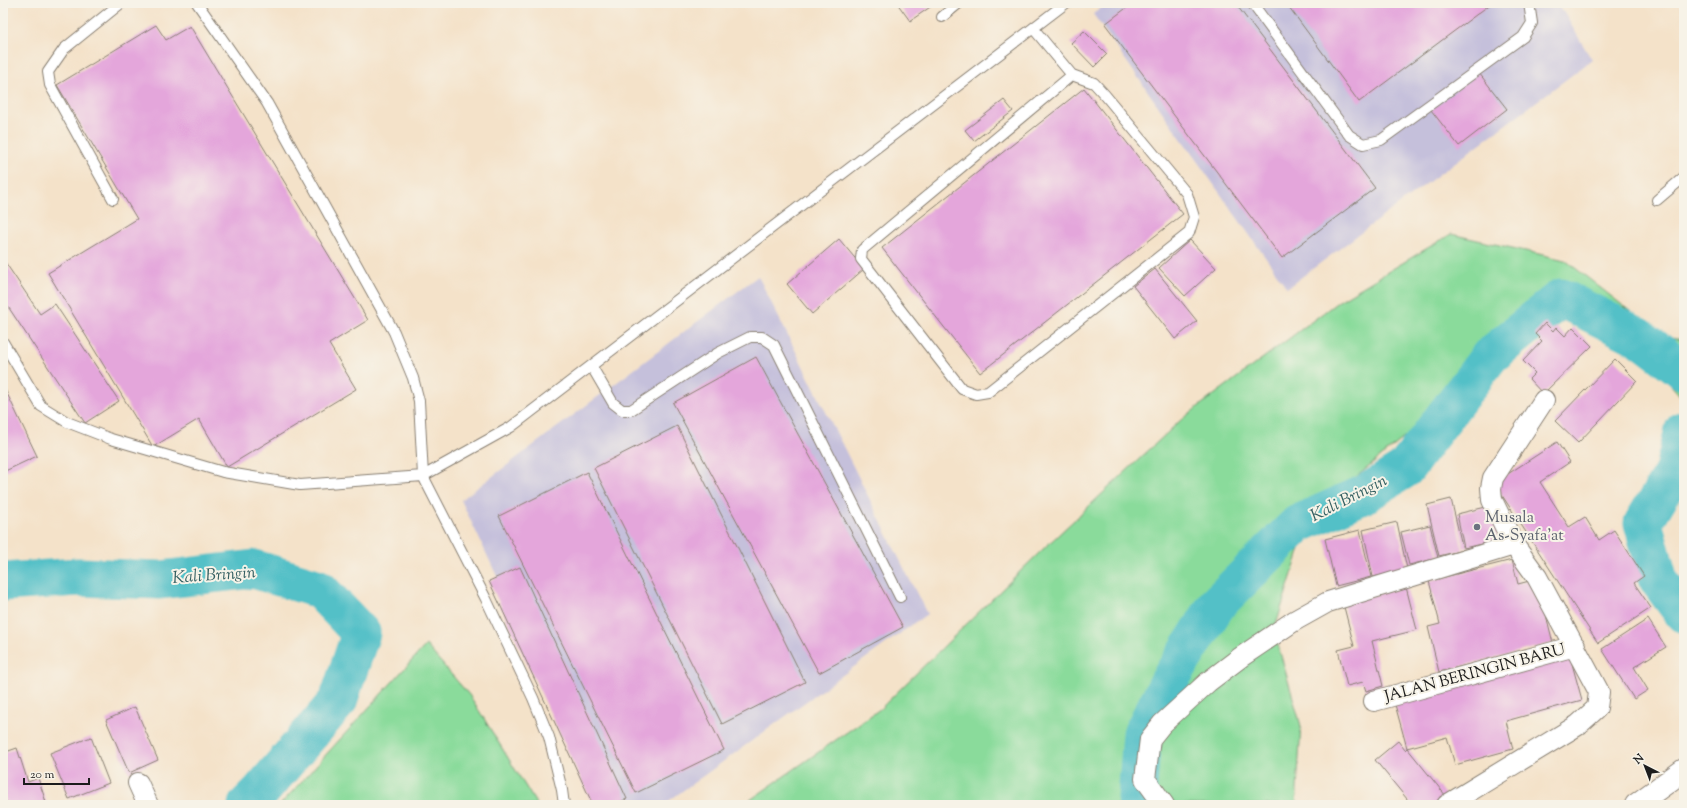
<svg xmlns="http://www.w3.org/2000/svg" width="1687" height="808" font-family="'Sorts Mill Goudy',serif">
  <style>
    .industrial { fill: #c5c0db }
    .green { fill: #8adb9b; stroke: #537c5c }
    .lines { fill: none; stroke-linecap: round; stroke-linejoin: round }
    .river { stroke: #52c0c7; stroke-width: 39 }
    .building { fill: #e4a6db }
    .service-casing { stroke: #887f72; stroke-width: 12 }
    .minor-casing { stroke: #887f72; stroke-width: 22 }
    .motorway-casing { stroke: #887f72; stroke-width: 24 }
    .service { stroke: #fff; stroke-width: 10 }
    .minor { stroke: #fff; stroke-width: 20 }
    .motorway { stroke: #fff; stroke-width: 22 }
    .worship-dot { fill: #6b7280; stroke: #f7f3e8; stroke-width: 1.5 }
    .labels { text-anchor: middle; dominant-baseline: central; stroke-width: 4; stroke-linejoin: round; paint-order: stroke }
    .worship-label { font-size: 16px; fill: #5b616d; stroke: #f7f3e8; text-anchor: start }
    .street-label { font-size: 16px; fill: #1c1c1c; stroke: #f7f3e8 }
    .water-label { font-size: 17px; font-style: italic; fill: #325e60; stroke: #f7f3e8 }
  </style>
  <rect width="100%" height="100%" fill="#f7f3e8"/>
  <filter id="ink" filterUnits="userSpaceOnUse"><feTurbulence type="fractalNoise" baseFrequency=".025" numOctaves="2"/><feDisplacementMap in="SourceGraphic" scale="8" xChannelSelector="R" yChannelSelector="G"/><feConvolveMatrix kernelMatrix="1 2 1 2 8 2 1 2 1" color-interpolation-filters="sRGB"/></filter>
  <filter id="wash" filterUnits="userSpaceOnUse"><feTurbulence type="fractalNoise" baseFrequency=".012" numOctaves="4" result="noise"/><feDisplacementMap in="SourceGraphic" scale="16" xChannelSelector="R" yChannelSelector="G"/><feGaussianBlur stdDeviation="0.9" result="paint"/><feColorMatrix in="noise" values="0 0 0 0 0 0 0 0 0 0 0 0 0 0 0 0 0 1.4 0 .05"/><feComposite in="paint" operator="in"/></filter>
  <g filter="url(#wash)">
    <rect width="100%" height="100%" fill="#f4e2c9"/>
    <path class="industrial" d="M 1108,3 L 1558,3 L 1592,60 L 1287,288 L 1093,14 Z
      M 758,276 L 927,614 L 663,805 L 605,805 L 461,500 Z"/>
    <path class="green" d="M 1451,234 L 1565,260 L 1663,337 L 1684,340 L 1684,400 L 1647,358 L 1570,319 L 1547,317 L 1503,339 L 1427,419 L 1311,514 L 1274,631 L 1301,726 L 1296,805 L 743,805 L 880,709 L 1040,552 L 1182,419 L 1339,301 Z
      M 426,645 L 470,696 L 537,805 L 280,805 Z"/>
    <g class="lines">
      <path class="river" d="M 1684,430 L 1673,473 L 1643,523 L 1659,581 L 1684,614
        M 3,582 L 79,577 L 160,580 L 254,569 L 319,589 L 361,633 L 338,701 L 261,791 L 247,805
        M 1141,805 L 1137,798 L 1142,734 L 1172,676 L 1217,604 L 1298,524 L 1365,494 L 1405,469 L 1490,356 L 1561,298 L 1639,337 L 1684,371"/>
    </g>
    <g id="blocks">
      <path class="building" d="M 897,3 L 936,3 L 910,21 Z
        M 1133,3 L 1235,3 L 1375,188 L 1282,258 L 1105,24 Z
        M 1286,3 L 1492,3 L 1359,102 Z
        M 156,25 L 166,40 L 190,26 L 368,320 L 329,344 L 356,389 L 227,467 L 199,419 L 153,447 L 48,273 L 137,219 L 57,85 Z
        M 1084,31 L 1107,54 L 1094,67 L 1071,43 Z
        M 1479,73 L 1507,109 L 1459,146 L 1431,110 Z
        M 1084,88 L 1183,214 L 980,373 L 882,248 Z
        M 1004,100 L 1013,111 L 974,141 L 965,130 Z
        M 839,239 L 864,269 L 812,314 L 787,284 Z
        M 1190,240 L 1216,268 L 1185,296 L 1159,268 Z
        M 3,259 L 40,314 L 55,304 L 119,401 L 85,423 L 3,299 Z
        M 1155,269 L 1197,321 L 1175,339 L 1133,286 Z
        M 1545,323 L 1553,331 L 1556,327 L 1565,336 L 1573,327 L 1592,346 L 1543,394 L 1529,379 L 1535,373 L 1523,361 L 1542,341 L 1535,334 Z
        M 756,357 L 903,627 L 819,673 L 673,403 Z
        M 1615,359 L 1637,381 L 1578,443 L 1555,421 Z
        M 3,385 L 37,456 L 3,472 Z
        M 677,426 L 805,682 L 722,724 L 594,468 Z
        M 1557,442 L 1570,462 L 1540,482 L 1569,527 L 1585,517 L 1599,540 L 1614,530 L 1644,576 L 1634,583 L 1651,608 L 1598,643 L 1494,483 Z
        M 587,472 L 724,750 L 636,793 L 499,516 Z
        M 1451,499 L 1463,550 L 1439,556 L 1427,505 Z
        M 1490,506 L 1498,540 L 1464,548 L 1457,514 Z
        M 1397,522 L 1407,569 L 1373,577 L 1363,530 Z
        M 1430,525 L 1438,558 L 1409,565 L 1401,532 Z
        M 1360,530 L 1371,577 L 1336,586 L 1325,539 Z
        M 1512,560 L 1518,584 L 1537,579 L 1553,643 L 1439,672 L 1428,627 L 1440,624 L 1429,581 Z
        M 520,567 L 627,799 L 613,805 L 593,805 L 489,581 Z
        M 1406,587 L 1417,630 L 1372,641 L 1383,686 L 1366,691 L 1363,682 L 1347,686 L 1338,650 L 1354,646 L 1343,603 Z
        M 1648,619 L 1666,647 L 1634,667 L 1648,690 L 1634,699 L 1602,649 Z
        M 1569,653 L 1582,700 L 1506,721 L 1513,749 L 1455,765 L 1447,737 L 1407,748 L 1394,701 Z
        M 135,707 L 158,760 L 129,773 L 106,720 Z
        M 91,737 L 109,783 L 69,799 L 50,753 Z
        M 1398,741 L 1405,750 L 1407,748 L 1446,796 L 1434,805 L 1412,805 L 1375,760 Z
        M 17,748 L 28,782 L 38,778 L 47,805 L 7,805 L 3,792 L 3,753 Z"/>
    </g>
  </g>
  <g filter="url(#ink)">
    <use href="#blocks" fill-opacity="0" stroke="#887f72" stroke-width="1"/>
    <g class="lines">
      <g class="service-casing">
        <path id="service" d="M 197,3 L 267,103 L 394,332 L 413,378 L 419,401 L 423,476 L 486,599 L 533,698 L 549,737 L 562,790 L 564,805
          M 1252,3 L 1349,135 L 1363,144 L 1381,140 L 1523,37 L 1532,23 L 1529,3
          M 942,17 L 959,3
          M 1033,28 L 1072,75 L 862,250 L 861,259 L 962,389 L 976,394 L 988,392 L 1189,233 L 1194,217 L 1187,194 L 1105,95 L 1094,83 L 1072,75
          M 113,199 L 50,85 L 48,72 L 64,49 L 121,3
          M 1657,200 L 1684,177
          M 3,342 L 41,406 L 67,422 L 111,439 L 223,472 L 300,485 L 423,476 L 511,427 L 1066,3
          M 592,367 L 613,403 L 622,410 L 631,410 L 718,353 L 750,337 L 762,337 L 774,345 L 900,597"/>
      </g>
      <g class="minor-casing">
        <path id="minor" d="M 1374,701 L 1575,646
          M 138,783 L 148,805
          M 1164,805 L 1145,779 L 1150,739 L 1162,724 L 1208,682 L 1241,657 L 1294,621 L 1328,602 L 1514,545
          M 1447,805 L 1578,725 L 1597,708 L 1599,692 L 1537,577 L 1514,545 L 1492,500 L 1491,488 L 1493,478 L 1544,400"/>
      </g>
      <g class="motorway-casing">
        <path id="motorway" d="M 1636,805 L 1684,770"/>
      </g>
      <use href="#service" class="service"/>
      <use href="#minor" class="minor"/>
      <use href="#motorway" class="motorway"/>
    </g>
  </g>
  <circle class="worship-dot" cx="1477" cy="527" r="4"/>
  <g class="labels">
    <g class="worship-label">
      <text x="1485" y="518">Musala<tspan x="1485" dy="18">As-Syafa'at</tspan></text>
    </g>
    <g class="street-label">
      <text transform="translate(1475 674) rotate(-15)">JALAN BERINGIN BARU</text>
    </g>
    <g class="water-label">
      <text transform="translate(1349 499) rotate(-27)">Kali Bringin</text>
      <text transform="translate(214 576) rotate(-4)">Kali Bringin</text>
    </g>
  </g>
  <rect width="1687" height="808" fill="none" stroke="#f7f3e8" stroke-width="16"/>
  <g transform="translate(1645 766) rotate(318)" stroke="#f7f3e8" stroke-width="3" paint-order="stroke">
  <path d="M0-3L7 15L0 10L-7 15Z" fill="#1c1c1c"/>
  <text y="-6" font-size="11" font-weight="bold" text-anchor="middle" fill="#1c1c1c">N</text>
  </g>
  <path d="M24 778v6h65v-6" fill="none" stroke="#1c1c1c" stroke-width="2"/>
  <text x="30" y="778" font-size="12" fill="#1c1c1c" stroke="#f7f3e8" stroke-width="3" paint-order="stroke">20 m</text>
</svg>
